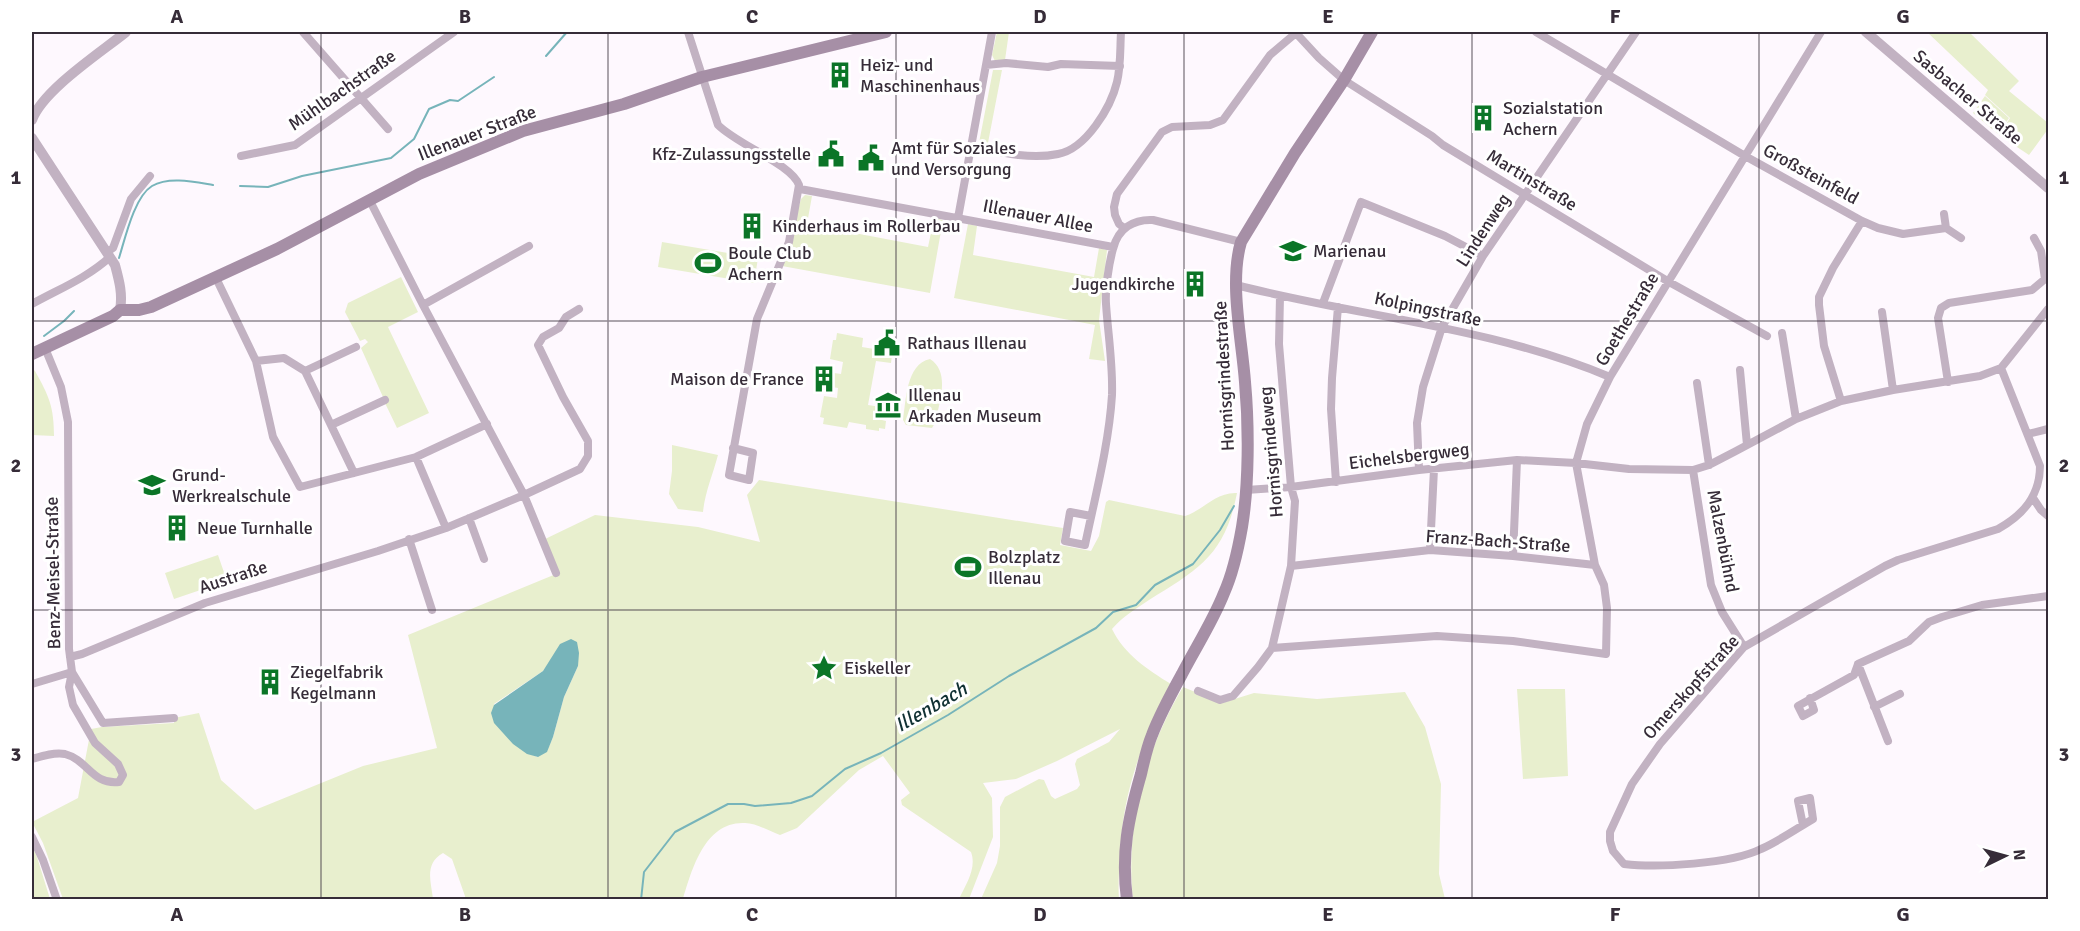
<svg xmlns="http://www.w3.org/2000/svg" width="2080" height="931" font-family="Signika,sans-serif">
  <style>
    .green { fill: #e8efce; fill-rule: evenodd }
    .water { fill: #77b4ba }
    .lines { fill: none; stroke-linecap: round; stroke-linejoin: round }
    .stream { stroke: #77b4ba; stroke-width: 2 }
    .minor { stroke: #c2b2c2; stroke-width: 8 }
    .tertiary { stroke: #c2b2c2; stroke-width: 10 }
    .secondary { stroke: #a68fa6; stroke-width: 12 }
    .grid { fill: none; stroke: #362c38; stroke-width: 1.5; stroke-opacity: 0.55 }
    .labels { text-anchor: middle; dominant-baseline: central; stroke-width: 6; stroke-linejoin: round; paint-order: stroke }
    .poi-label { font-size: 18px; fill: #362c38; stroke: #fff; text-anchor: start }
    .street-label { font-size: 18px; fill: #362c38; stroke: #fff }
    .water-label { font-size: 20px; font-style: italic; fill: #103033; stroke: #fff }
    .neatline { fill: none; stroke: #362c38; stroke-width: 2 }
    .grid-label { font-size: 20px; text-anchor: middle; font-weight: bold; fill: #362c38 }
  </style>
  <rect width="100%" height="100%" fill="#fef8fe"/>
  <path class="green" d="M 997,32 L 1009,32 L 1005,60 L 995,61 L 992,55 Z
    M 1927,32 L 1969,32 L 2019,81 L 2009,91 L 2048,123 L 2048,129 L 2029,155 L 1999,135 L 2010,118 L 1985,95 L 1988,90 Z
    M 993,70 L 1002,70 L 987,148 L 979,143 Z
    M 1985,96 L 2009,118 L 1998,134 L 1973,113 Z
    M 805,195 L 812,196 L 807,224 L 928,247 L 934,218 L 943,220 L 930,293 L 782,266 L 801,199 Z
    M 968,224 L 977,226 L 973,255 L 1094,277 L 1099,248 L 1107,250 L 1099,320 L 1105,361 L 1089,359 L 1095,325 L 954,298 Z
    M 662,242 L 758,258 L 754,283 L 658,267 Z
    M 401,277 L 418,312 L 388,327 L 429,413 L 397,428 L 385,403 L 389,401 L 387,396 L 383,397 L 361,348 L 368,342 L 365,339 L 360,341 L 345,312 L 348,303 Z
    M 837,333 L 863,338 L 862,347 L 880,350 L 882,346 L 893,348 L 891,363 L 876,361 L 868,405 L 881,407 L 878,419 L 886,421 L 885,429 L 879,428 L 879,431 L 866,429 L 866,425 L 849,422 L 847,428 L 823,424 L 824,418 L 820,417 L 824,396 L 837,398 L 838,388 L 832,387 L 834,373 L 841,374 L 843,362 L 830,359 L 833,340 L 836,340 Z
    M 930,359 C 951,372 939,404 935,423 L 932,428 L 906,425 L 903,420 C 906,401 906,364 930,359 Z
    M 32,368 L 35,371 C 49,396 54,407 54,436 L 32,435 Z
    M 672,445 L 718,455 C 713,474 705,492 703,512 L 678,509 L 669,494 L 672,471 Z
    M 759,480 L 1063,528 L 1060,545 L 1091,551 L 1099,536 L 1106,502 L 1109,500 L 1185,516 C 1204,510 1215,492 1237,493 C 1225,555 1199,569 1149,600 C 1136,609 1123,616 1112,629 C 1124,654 1148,670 1171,684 C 1142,743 1122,791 1120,858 C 1119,872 1118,886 1119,899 L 981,899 L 997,863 L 1000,846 L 1000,807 L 1005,797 L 1039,779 L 1044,780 L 1051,796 L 1055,799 L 1077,789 L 1080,785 L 1075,764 L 1077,759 L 1109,742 L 1120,729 L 1057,761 L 1016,779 L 983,783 L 992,798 L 993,837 L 969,899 L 959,899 C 966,884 977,868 971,852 L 902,805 L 901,800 L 910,793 L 883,756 L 859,770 L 797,828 L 780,835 C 769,831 756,823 745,823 C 705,821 692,869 683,899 L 466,899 L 452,859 L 443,853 C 424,864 431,881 433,899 L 63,899 L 43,843 L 32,822 L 78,798 L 91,729 L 102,727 L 174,723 L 174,718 L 199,713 L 221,780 L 255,810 L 363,766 L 437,748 L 408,635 L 556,574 L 543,540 L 595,515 L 698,527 L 760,542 L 747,495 ZM 551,660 L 578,666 L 564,697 L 553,737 L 547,751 L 537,757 C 506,740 506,737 494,704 L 543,671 Z
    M 218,555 L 227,581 L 174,599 L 165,573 Z
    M 1183,687 L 1222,703 L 1254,693 L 1317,699 L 1405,692 L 1425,727 L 1441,784 L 1439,874 L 1445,899 L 1133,900 C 1125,824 1145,751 1183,687 Z
    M 1517,689 L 1565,689 L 1568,776 L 1523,779 Z
    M 32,846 L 37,857 L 50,899 L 32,899 Z"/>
  <path class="water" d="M 571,639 L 577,642 L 579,653 L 578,666 L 564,697 L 553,737 L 547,752 L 538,757 L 527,754 L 513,744 L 494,723 L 491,713 L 494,705 L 543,671 L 560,644 Z"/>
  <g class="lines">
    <path class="stream" d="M 546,56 L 567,32
      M 240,186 L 268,187 L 302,176 L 391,158 L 414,139 L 429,109 L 450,100 L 458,101 L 494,77
      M 119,258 C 125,239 134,197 152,186 C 169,176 195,182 213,185
      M 44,336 L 64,321 L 74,311
      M 641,900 L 644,872 L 675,832 L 728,804 L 744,804 L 755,806 L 791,803 L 812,796 L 845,769 L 881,753 L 948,715 L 1009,676 L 1096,628 L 1113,612 L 1136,605 L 1155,585 L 1193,564 L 1220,530 L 1234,506"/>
    <path class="minor" d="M 303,32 L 388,129
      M 688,32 L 718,125 C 738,145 791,164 799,185 L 789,242 L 757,319 L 729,475 L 749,480 L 753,453 L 733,448
      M 1295,32 L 1319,58 L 1344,80 L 1432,136 L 1443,145 L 1669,282 L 1767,336
      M 1536,32 L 1745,156 L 1862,221 L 1878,228 L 1903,234 L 1946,228 L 1961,238
      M 986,65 L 1006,63 L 1048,67 L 1061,64 L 1120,66
      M 971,146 C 999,152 1029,160 1058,154 C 1086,149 1111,107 1117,82 C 1121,65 1120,48 1121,32
      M 241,156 L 295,145 L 454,32
      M 800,189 L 1113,247
      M 370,201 L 423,305 L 524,495 L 556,573
      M 1944,214 L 1946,228
      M 958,218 L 992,32
      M 1124,228 L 1119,224 L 1115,215 L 1114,207 L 1117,194 L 1162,132 L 1172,127 L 1210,125 L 1223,120 L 1270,55 L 1296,33
      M 107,252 L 113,248 L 131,199 L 150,176
      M 216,278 L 256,361
      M 1236,285 C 1361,317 1491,327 1610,377
      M 1323,303 L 1361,202 L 1445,236 L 1483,256
      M 32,304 C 59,289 87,278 110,257
      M 423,305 L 529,246
      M 1882,312 L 1893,390
      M 1782,333 L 1796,419
      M 356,347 L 305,371 L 284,358 L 256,361 L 273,437 L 300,487 L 416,457 L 487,424
      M 45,348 L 61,387 L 68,422 L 69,649 L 72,672 L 103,723 L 174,718
      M 1740,370 L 1747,445
      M 305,371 L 354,473
      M 1948,382 L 1938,318 L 1941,308 L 1949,303 L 2032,290 L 2045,279 L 2041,251 L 2034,238
      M 1697,383 L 1709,465
      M 1841,401 L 1824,346 L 1819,305 L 1819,297 L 1833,268 L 1862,221
      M 331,425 L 385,400
      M 2028,434 L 2048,429
      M 416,457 L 446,528
      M 1419,470 L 1417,423 L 1423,387 L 1442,327 L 1483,256 L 1636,32
      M 1693,470 L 1711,585 L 1722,612 L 1744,647
      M 1336,482 L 1331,409 L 1332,378 L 1338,307
      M 1246,490 L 1291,487 L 1419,470 L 1517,460 L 1576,463 L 1629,469 L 1693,470 L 1709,465 L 1736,451 L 1796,419 L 1841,401 L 1893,390 L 1980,376 L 2001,368 L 2048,309
      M 2033,498 L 2041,510 L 2048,516
      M 1091,516 L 1070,512 L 1065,541 L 1085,545 C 1095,497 1109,444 1112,395 C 1113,364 1108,334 1106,304 C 1105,289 1109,263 1113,249 C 1118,228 1134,219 1153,220 L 1241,242
      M 469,518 L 484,559
      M 409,539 L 432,610
      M 1430,550 L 1434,469
      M 1513,556 L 1517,460
      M 1291,566 L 1430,550 L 1513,556 L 1595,565
      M 1272,648 L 1437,636 L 1513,641 L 1606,654 L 1607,608 L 1604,585 L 1595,565 L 1576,463 L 1587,424 L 1610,377 L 1821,32
      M 70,657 L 82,654 L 205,603 L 378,551 L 446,528 L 524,495 L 580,469 L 588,456 L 588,441 L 563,397 L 538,345 L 543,337 L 559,328 L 566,317 L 579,309
      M 1858,664 L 1888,741
      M 32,684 L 72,672
      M 1198,691 L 1220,700 L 1233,696 L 1258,667 L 1272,648 L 1291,566 L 1295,501 L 1291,487 L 1279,344 L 1280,296
      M 1810,698 L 1814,710 L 1803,716 L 1798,706 L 1854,675 L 1858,664 L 1909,641 L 1929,622 L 1942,617 L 1982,605 L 2048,596
      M 1874,707 L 1900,694
      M 32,759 C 42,756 54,752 65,754 C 88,760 92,785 119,782 L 123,775 L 118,764 L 95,743 L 73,705 L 69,687 L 72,672
      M 1803,825 L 1798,801 L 1810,798 L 1813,819 C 1796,829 1779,841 1761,849 C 1731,864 1657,868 1624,864 L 1613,851 L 1610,841 L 1610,832 L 1632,784 L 1660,744 L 1744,647 L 1885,566 L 1898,560 L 1998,529 C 2023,515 2040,496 2040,466 L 2001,368
      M 32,837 L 43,860 L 57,900"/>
    <path class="tertiary" d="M 1866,32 L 2048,188
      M 32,120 C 43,90 100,53 126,32
      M 32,138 L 115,265 C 119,280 123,294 120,310"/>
    <path class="secondary" d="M 32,354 L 113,316 L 120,310 L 139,310 L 151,307 L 277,249 L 419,174 L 523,131 L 624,104 L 702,77 L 886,32
      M 1127,900 C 1121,853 1128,819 1141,774 C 1144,761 1147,747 1152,735 C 1160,714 1171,694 1182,674 C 1196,647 1213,621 1224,593 C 1233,573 1238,550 1242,527 C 1249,484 1249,426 1245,382 C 1242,340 1229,283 1241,242 L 1295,153 L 1344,80 L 1372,32"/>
  </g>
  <path class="grid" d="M 321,32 L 321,900M 608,32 L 608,900M 896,32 L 896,900M 1184,32 L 1184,900M 1472,32 L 1472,900M 1759,32 L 1759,900M 32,321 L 2048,321M 32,610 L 2048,610"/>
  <defs>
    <g id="building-bare" transform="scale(2.07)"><path d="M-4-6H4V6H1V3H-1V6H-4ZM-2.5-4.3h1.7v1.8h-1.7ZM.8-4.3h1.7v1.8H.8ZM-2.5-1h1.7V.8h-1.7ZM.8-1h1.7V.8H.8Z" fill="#0b7527" stroke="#fff" stroke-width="2.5" paint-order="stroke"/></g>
    <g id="civic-bare" transform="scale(2.07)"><path d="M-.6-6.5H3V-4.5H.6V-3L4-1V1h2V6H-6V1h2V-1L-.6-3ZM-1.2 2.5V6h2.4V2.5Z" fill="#0b7527" stroke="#fff" stroke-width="2.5" paint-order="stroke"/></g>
    <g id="school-bare" transform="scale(2.07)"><path d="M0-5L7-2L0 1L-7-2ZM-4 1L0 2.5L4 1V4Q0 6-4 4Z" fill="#0b7527" stroke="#fff" stroke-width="2.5" paint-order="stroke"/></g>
    <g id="stadium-bare" transform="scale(2.07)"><path d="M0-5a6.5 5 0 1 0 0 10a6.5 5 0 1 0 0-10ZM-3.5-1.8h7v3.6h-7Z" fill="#0b7527" stroke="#fff" stroke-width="2.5" paint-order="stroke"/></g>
    <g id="museum-bare" transform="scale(2.07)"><path d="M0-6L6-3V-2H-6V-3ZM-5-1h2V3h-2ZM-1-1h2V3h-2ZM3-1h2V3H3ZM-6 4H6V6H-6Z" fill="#0b7527" stroke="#fff" stroke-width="2.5" paint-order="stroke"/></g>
    <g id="sight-bare" transform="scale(2.07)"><path d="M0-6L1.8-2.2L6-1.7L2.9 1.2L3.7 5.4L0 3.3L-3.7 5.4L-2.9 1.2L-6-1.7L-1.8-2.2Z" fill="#0b7527" stroke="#fff" stroke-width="2.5" paint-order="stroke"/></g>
  </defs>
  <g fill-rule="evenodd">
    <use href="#building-bare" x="840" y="75"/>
    <use href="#building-bare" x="1483" y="118"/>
    <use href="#civic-bare" x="831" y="154"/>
    <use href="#civic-bare" x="871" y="158"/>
    <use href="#building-bare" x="752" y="226"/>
    <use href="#school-bare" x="1293" y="251"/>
    <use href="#stadium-bare" x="708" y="263"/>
    <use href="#building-bare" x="1195" y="284"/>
    <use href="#civic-bare" x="887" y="343"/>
    <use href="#building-bare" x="824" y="379"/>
    <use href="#museum-bare" x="888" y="405"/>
    <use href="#school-bare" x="152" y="485"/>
    <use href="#building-bare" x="177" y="528"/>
    <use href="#stadium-bare" x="968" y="567"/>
    <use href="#sight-bare" x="824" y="668"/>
    <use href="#building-bare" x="270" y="682"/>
  </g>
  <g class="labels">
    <g class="poi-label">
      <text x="860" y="65">Heiz- und<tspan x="860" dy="21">Maschinenhaus</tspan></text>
      <text x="1503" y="108">Sozialstation<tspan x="1503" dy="21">Achern</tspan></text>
      <text x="891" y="148">Amt für Soziales<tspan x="891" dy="21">und Versorgung</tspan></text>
      <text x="811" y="154" text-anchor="end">Kfz-Zulassungsstelle</text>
      <text x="772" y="226">Kinderhaus im Rollerbau</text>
      <text x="1313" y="251">Marienau</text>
      <text x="728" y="253">Boule Club<tspan x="728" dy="21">Achern</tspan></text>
      <text x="1175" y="284" text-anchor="end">Jugendkirche</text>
      <text x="907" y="343">Rathaus Illenau</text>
      <text x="804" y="379" text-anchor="end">Maison de France</text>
      <text x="908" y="395">Illenau<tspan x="908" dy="21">Arkaden Museum</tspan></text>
      <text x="172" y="475">Grund-<tspan x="172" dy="21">Werkrealschule</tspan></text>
      <text x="197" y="528">Neue Turnhalle</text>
      <text x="988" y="557">Bolzplatz<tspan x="988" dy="21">Illenau</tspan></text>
      <text x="844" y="668">Eiskeller</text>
      <text x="290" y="672">Ziegelfabrik<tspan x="290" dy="21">Kegelmann</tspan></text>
    </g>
    <g class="street-label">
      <text transform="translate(342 90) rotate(-35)">Mühlbachstraße</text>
      <text transform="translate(1968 97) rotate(40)">Sasbacher Straße</text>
      <text transform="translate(477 133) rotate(-21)">Illenauer Straße</text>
      <text transform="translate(1811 174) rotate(29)">Großsteinfeld</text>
      <text transform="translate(1532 180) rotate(31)">Martinstraße</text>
      <text transform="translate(1038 216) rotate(11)">Illenauer Allee</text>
      <text transform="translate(1483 230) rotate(-57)">Lindenweg</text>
      <text transform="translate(1428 309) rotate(12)">Kolpingstraße</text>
      <text transform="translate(1627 319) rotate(-59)">Goethestraße</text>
      <text transform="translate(1224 376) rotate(-93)">Hornisgrindestraße</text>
      <text transform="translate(1271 452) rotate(-95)">Hornisgrindeweg</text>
      <text transform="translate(1409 456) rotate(-7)">Eichelsbergweg</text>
      <text transform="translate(1498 541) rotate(4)">Franz-Bach-Straße</text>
      <text transform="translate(1723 541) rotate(79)">Malzenbühnd</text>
      <text transform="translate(53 573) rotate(-91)">Benz-Meisel-Straße</text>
      <text transform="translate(233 577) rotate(-18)">Austraße</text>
      <text transform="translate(1691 687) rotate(-48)">Omerskopfstraße</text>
    </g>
    <g class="water-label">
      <text transform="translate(931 707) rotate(-30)">Illenbach</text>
    </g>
  </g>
  <rect width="2080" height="931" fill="none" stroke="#ffffff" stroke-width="66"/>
  <g transform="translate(2005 856) rotate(85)" stroke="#ffffff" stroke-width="4.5" paint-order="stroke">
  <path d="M0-4.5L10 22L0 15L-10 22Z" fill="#362c38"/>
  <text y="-9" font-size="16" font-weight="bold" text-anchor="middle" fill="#362c38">N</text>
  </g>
  <rect x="33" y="33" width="2014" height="865" class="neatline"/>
  <g class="grid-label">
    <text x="177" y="23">A</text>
    <text x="465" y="23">B</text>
    <text x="752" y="23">C</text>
    <text x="1040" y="23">D</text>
    <text x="1328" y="23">E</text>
    <text x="1615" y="23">F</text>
    <text x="1903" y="23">G</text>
    <text x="16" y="184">1</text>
    <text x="2064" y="184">1</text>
    <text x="16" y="472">2</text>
    <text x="2064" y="472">2</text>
    <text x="16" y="761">3</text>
    <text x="2064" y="761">3</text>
    <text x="177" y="921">A</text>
    <text x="465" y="921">B</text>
    <text x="752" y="921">C</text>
    <text x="1040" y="921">D</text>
    <text x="1328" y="921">E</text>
    <text x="1615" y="921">F</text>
    <text x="1903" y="921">G</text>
  </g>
</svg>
